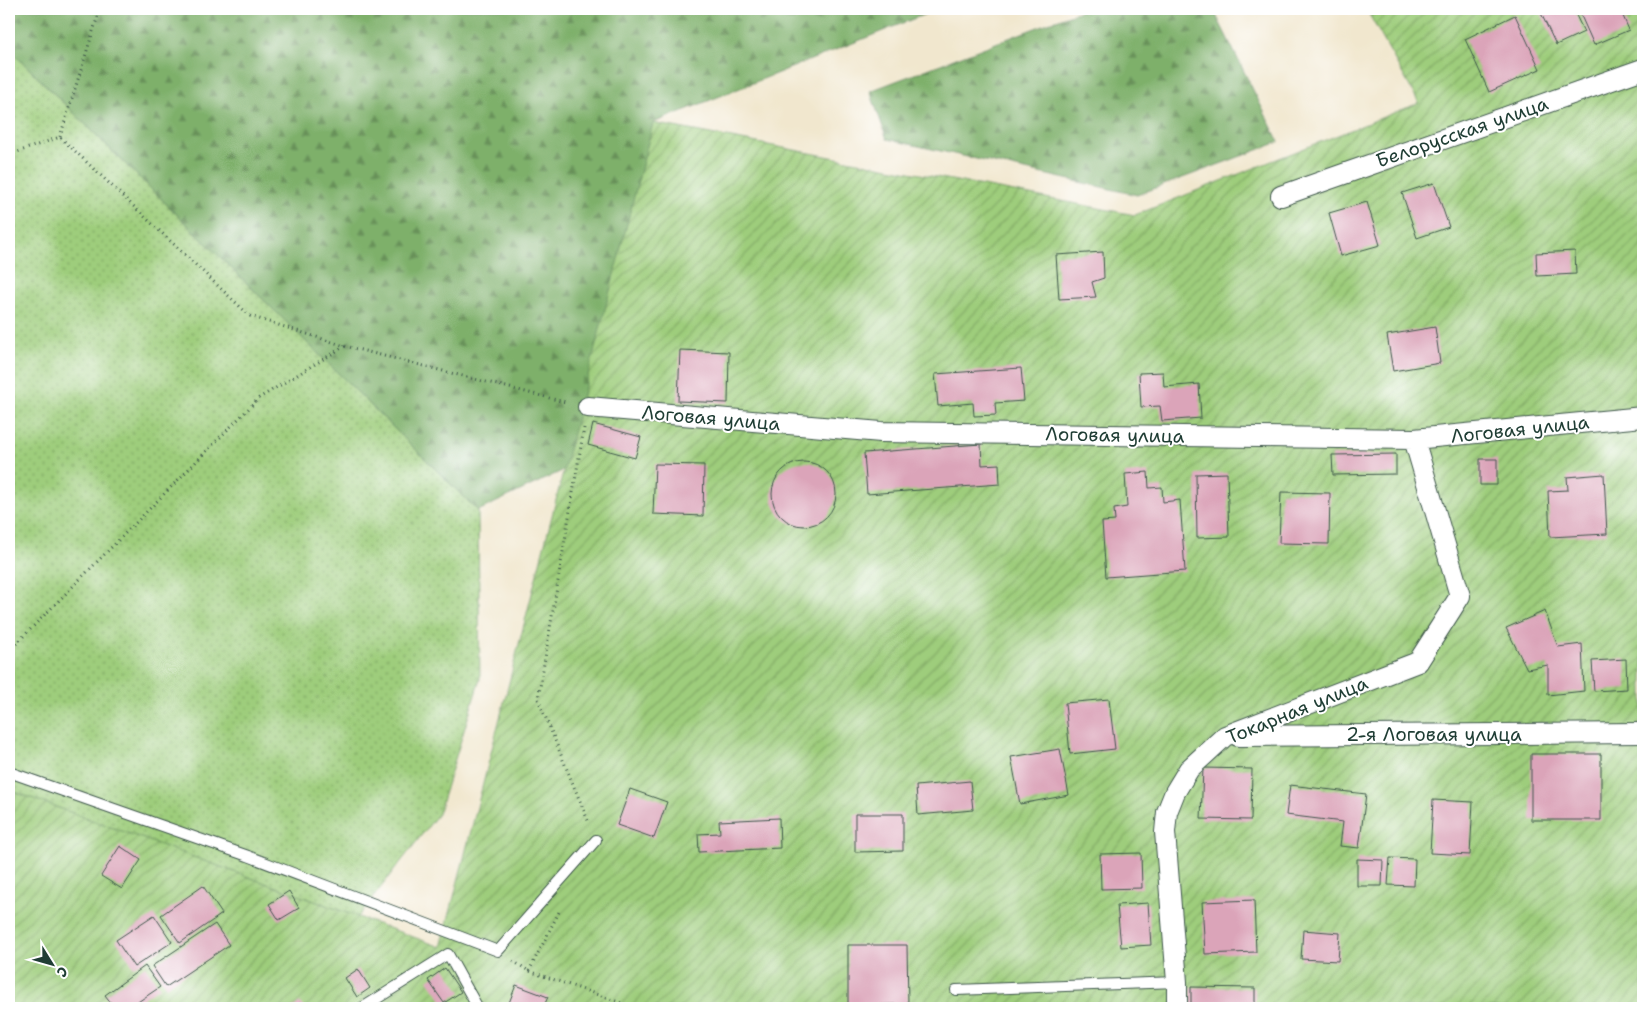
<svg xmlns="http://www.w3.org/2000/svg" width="1652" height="1017" font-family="'Shantell Sans',sans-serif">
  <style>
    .grass { fill: url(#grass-dots); stroke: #5e8558 }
    .forest { fill: url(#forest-firs); stroke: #4e7650 }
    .garden { fill: url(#garden-furrows); stroke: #5e8558 }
    .building { fill: #dba4b9 }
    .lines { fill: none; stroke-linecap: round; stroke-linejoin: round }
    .lane-casing { stroke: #3e564b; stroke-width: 12 }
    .street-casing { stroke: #3e564b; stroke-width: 22 }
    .path { stroke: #3e564b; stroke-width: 3; stroke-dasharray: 1 4; stroke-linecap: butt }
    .lane { stroke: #fff; stroke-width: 10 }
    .street { stroke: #fff; stroke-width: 20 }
    .labels { text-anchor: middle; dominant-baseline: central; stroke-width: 4; stroke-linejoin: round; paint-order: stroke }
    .street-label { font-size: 19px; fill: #1f3d34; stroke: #fff }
  </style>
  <defs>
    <pattern id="grass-dots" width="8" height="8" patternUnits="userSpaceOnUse" patternTransform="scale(1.25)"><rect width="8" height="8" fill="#9ecd7b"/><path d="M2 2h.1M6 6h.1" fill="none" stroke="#80a866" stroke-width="1.8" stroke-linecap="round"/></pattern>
    <pattern id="forest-firs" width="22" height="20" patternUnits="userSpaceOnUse" patternTransform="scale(1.25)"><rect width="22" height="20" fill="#7eb06b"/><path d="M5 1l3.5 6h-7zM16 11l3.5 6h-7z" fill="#679059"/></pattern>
    <pattern id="garden-furrows" width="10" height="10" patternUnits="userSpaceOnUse" patternTransform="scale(1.25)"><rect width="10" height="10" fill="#9ecd7b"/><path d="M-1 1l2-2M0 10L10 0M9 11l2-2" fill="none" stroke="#80a866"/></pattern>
  </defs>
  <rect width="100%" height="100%" fill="#fff"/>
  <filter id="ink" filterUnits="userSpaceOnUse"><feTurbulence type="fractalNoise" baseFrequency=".02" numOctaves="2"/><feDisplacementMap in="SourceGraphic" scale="10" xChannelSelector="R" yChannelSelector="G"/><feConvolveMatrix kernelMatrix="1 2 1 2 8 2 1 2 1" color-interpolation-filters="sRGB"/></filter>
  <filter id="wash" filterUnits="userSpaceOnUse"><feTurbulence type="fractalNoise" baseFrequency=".0096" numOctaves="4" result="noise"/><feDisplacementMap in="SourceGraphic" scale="20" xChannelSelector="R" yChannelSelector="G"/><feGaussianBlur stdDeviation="1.12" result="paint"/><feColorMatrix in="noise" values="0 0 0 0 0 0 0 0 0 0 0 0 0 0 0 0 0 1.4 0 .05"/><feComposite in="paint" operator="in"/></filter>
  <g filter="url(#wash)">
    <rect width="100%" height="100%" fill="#f1e7ce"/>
    <path class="grass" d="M 9,49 L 478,511 L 480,679 L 438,814 L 358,917 L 9,790 Z"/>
    <path class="forest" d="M 9,9 L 938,9 L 653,123 L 564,470 L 478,511 L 9,49 Z
      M 1085,9 L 1213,9 L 1279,142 L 1137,195 L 887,139 L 870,91 Z"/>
    <path class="garden" d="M 1366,9 L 1643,9 L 1643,1008 L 9,1008 L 9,790 L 441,947 L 653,123 L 1135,215 L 1419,103 Z"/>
    <g id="blocks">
      <path class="building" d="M 1539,9 L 1573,9 L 1584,32 L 1556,45 Z
        M 1578,9 L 1620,9 L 1629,30 L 1594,45 Z
        M 1638,9 L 1643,9 L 1643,16 L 1641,17 Z
        M 1515,15 L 1540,69 L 1489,92 L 1465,39 Z
        M 1434,183 L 1449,227 L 1417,238 L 1402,193 Z
        M 1367,202 L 1380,245 L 1341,256 L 1329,213 Z
        M 1575,251 L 1576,274 L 1537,276 L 1536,253 Z
        M 1103,252 L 1104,278 L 1092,282 L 1096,297 L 1059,299 L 1056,255 Z
        M 1435,327 L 1440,363 L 1393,371 L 1387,335 Z
        M 680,350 L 729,352 L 728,403 L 678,401 Z
        M 1021,368 L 1024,401 L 995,403 L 996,415 L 974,416 L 973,403 L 938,406 L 935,374 Z
        M 1163,372 L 1164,387 L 1199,384 L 1201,418 L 1162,421 L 1160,406 L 1141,407 L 1139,373 Z
        M 593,424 L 641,437 L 635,458 L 588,445 Z
        M 981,444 L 982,465 L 999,464 L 1000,484 L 867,494 L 864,453 Z
        M 1396,454 L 1396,474 L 1333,475 L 1332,455 Z
        M 1480,459 L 1497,459 L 1497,485 L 1480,485 Z
        M772 494a32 32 0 1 1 64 0a32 32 0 1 1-64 0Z
        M 655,464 L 704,465 L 703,516 L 653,514 Z
        M 1148,472 L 1149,488 L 1162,487 L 1163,502 L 1180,500 L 1185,571 L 1106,577 L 1102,522 L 1115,521 L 1114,509 L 1127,507 L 1125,474 Z
        M 1227,473 L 1229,537 L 1197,538 L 1196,474 Z
        M 1604,474 L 1607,534 L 1550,537 L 1548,491 L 1568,490 L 1567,477 Z
        M 1281,492 L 1330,493 L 1329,544 L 1279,543 Z
        M 1545,611 L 1558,647 L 1582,644 L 1584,691 L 1548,695 L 1548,665 L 1527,669 L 1506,628 Z
        M 1626,659 L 1627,689 L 1594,691 L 1592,661 Z
        M 1109,699 L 1115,749 L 1070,754 L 1065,703 Z
        M 1060,749 L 1069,795 L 1020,804 L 1011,757 Z
        M 1531,754 L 1601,754 L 1601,820 L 1531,820 Z
        M 1203,768 L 1252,769 L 1251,820 L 1201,819 Z
        M 970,781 L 973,810 L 918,815 L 916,786 Z
        M 1290,785 L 1366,794 L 1359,848 L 1340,846 L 1343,822 L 1286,815 Z
        M 630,789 L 667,802 L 654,838 L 617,825 Z
        M 1433,800 L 1473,802 L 1470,855 L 1430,853 Z
        M 855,814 L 903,814 L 903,851 L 855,852 Z
        M 779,818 L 780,848 L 699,852 L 698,834 L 720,833 L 719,821 Z
        M 120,846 L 141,860 L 122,889 L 101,876 Z
        M 1141,853 L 1142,888 L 1101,889 L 1100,854 Z
        M 1390,858 L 1415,859 L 1414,886 L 1388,885 Z
        M 1357,859 L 1383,860 L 1382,886 L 1357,886 Z
        M 203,886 L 222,914 L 180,943 L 161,915 Z
        M 289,891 L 299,908 L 279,920 L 269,904 Z
        M 1254,900 L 1256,952 L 1205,954 L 1202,902 Z
        M 1148,903 L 1151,945 L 1121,947 L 1117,905 Z
        M 154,915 L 172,942 L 134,967 L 116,940 Z
        M 215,924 L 229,945 L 166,987 L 152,966 Z
        M 1303,930 L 1340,933 L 1338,961 L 1301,959 Z
        M 848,945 L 907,945 L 908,1004 L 848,1005 Z
        M 145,966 L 160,987 L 129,1008 L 115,1008 L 105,995 Z
        M 445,968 L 461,992 L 444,1003 L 428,980 Z
        M 358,969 L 370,988 L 357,997 L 345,978 Z
        M 516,985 L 548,997 L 543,1008 L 507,1008 Z
        M 1191,987 L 1255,988 L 1255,1008 L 1191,1008 Z
        M 300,1003 L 304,1008 L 292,1008 Z"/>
    </g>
  </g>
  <g filter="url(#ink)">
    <use href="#blocks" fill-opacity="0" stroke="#3e564b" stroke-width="1"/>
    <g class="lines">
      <g class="lane-casing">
        <path id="lane" d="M 9,772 L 248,856 L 498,951 L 596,840
          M 956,990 L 1177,982
          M 362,1008 L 448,954 L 478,1008"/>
      </g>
      <g class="street-casing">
        <path id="street" d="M 1281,196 L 1643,69
          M 588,407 L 881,432 L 1414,439 L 1643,417
          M 1238,736 L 1643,733
          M 1177,1008 L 1177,982 L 1165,832 L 1167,812 L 1175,792 L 1189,769 L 1225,736 L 1418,662 L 1460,596 L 1414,439"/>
      </g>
      <path class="path" d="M 60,137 L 100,9
        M 9,155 L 60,137 L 250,316 L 345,346 L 565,402
        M 584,428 L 538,699 L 589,823
        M 9,651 L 259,398 L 345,346
        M 513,961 L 529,971 L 636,1008
        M 529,971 L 559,912"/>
      <use href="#lane" class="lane"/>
      <use href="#street" class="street"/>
    </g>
  </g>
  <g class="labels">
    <g class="street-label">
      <text transform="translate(1462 132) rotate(-19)">Белорусская улица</text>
      <text transform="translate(711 418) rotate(5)">Логовая улица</text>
      <text transform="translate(1520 429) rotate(-6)">Логовая улица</text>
      <text transform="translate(1115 435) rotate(1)">Логовая улица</text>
      <text transform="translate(1297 710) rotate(-22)">Токарная улица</text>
      <text x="1434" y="734">2-я Логовая улица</text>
    </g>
  </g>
  <rect width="1652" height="1017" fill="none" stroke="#fff" stroke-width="30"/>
  <g transform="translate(52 964) rotate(127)" stroke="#ffffff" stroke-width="4" paint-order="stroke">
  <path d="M0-4L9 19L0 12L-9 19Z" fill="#1f3d34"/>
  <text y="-8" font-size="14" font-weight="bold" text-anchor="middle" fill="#1f3d34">С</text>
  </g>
</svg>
